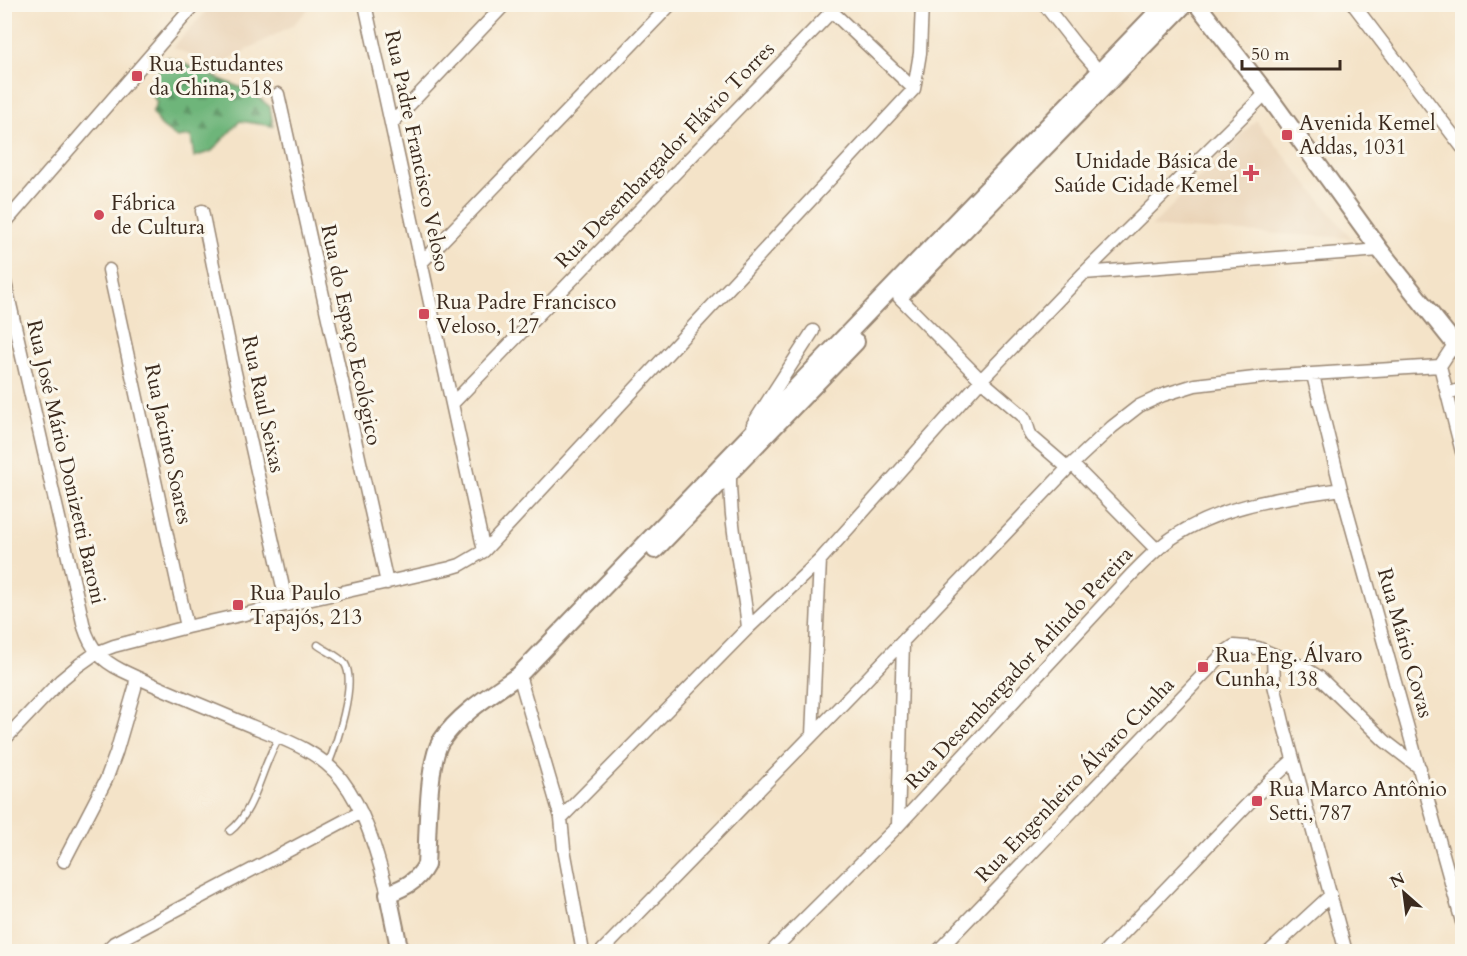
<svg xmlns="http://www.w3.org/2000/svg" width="1467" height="956" font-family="Cardo,serif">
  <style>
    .built { fill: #ead4b8 }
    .forest { fill: url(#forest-firs); stroke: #54704c; stroke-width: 1.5 }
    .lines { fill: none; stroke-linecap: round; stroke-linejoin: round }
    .lane-casing { stroke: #988673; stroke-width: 9 }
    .street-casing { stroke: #988673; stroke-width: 15 }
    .secondary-casing { stroke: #988673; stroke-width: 20 }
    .lane { stroke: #fff; stroke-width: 6 }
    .street { stroke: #fff; stroke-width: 12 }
    .secondary { stroke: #fff; stroke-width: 16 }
    .poi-dot { fill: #d1495b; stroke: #fbf7ec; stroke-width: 2 }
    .labels { text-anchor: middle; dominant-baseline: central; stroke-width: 6; stroke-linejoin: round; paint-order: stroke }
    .poi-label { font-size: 21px; fill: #3b2a1e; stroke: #fbf7ec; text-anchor: start }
    .street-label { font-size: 21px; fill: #3b2a1e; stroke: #fbf7ec }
  </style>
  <defs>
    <pattern id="forest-firs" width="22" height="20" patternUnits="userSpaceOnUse" patternTransform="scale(1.5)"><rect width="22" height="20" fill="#6eb57a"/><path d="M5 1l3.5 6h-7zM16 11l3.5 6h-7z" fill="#5c9363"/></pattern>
  </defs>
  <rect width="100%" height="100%" fill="#fbf7ec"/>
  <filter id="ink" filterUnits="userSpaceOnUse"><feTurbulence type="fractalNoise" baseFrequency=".0167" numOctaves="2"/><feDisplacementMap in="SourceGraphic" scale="12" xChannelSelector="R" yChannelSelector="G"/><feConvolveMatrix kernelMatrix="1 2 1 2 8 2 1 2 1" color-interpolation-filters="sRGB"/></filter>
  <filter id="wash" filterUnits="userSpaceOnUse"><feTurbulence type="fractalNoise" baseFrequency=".008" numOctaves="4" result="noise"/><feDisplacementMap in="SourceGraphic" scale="24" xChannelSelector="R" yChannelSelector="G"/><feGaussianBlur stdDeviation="1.35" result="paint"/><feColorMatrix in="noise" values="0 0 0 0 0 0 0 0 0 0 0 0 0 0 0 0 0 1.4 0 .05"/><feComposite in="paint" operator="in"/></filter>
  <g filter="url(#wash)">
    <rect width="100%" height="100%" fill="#f4e3c8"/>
    <path class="built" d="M 212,5 L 212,4 L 312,5 L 293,25 L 215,67 L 173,47 Z
      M 1256,120 L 1351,238 L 1151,227 Z"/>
    <path class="forest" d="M 168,57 L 253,93 L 270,107 L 273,126 L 240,121 L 212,151 L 194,157 L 191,136 L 177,138 L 162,127 L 152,113 L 157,102 L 146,88 Z"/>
  </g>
  <g filter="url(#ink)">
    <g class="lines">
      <g class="lane-casing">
        <path id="lane" d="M 318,645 C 326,651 339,656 345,664 C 357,683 336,745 328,765
          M 230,831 C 256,811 261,766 279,738"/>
      </g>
      <g class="street-casing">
        <path id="street" d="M 365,4 L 484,551
          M 824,4 L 914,89
          M 1044,4 L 1076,45 L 1105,78
          M 1353,4 L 1462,147
          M 278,94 L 387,583
          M 392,123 L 505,4
          M 202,211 L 234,368 L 287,605
          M 4,224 L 195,4
          M 421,263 L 671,4
          M 109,270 L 187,627
          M 1084,273 L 1380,250
          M 4,278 L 84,627 C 91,649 101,660 121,670 C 160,689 200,704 239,721 C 274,736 318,748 342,780 C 367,813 377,855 388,894
          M 899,297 L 981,380 L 1022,415 C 1029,422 1026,430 1032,437 L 1068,468
          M 1440,366 L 1462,452
          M 1313,375 L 1341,489 L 1462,922
          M 1448,394 L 1462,389
          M 452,404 L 831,12
          M 753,424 L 813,331
          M 1072,464 L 1157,550
          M 731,468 C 729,479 730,490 731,501 C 733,544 744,585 748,628
          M 1273,655 L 1274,685 L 1284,726 L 1346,952
          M 519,675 L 561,818 L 564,849 L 583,952
          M 812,735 L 820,560
          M 4,740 L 61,680 L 79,665 L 96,653 L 114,646 L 187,627 L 450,568 L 460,565 L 484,551 L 914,89 L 920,53 L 922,4
          M 561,818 L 748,628 L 820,560 L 981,380 L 1084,273 L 1266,93
          M 898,826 L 903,641
          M 64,861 L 106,780 L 116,753 L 135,688 L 136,678
          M 105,952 L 114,943 L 361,812
          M 601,952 L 862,684 L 1068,468 L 1112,427 L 1139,406 L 1163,395 L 1195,385 L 1263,377 L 1440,366 L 1455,343
          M 771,952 L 898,826 L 1131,575 C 1144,562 1157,548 1172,538 C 1222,504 1283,498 1341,489
          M 937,952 L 1225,652 L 1234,646 L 1258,648 L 1303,667 L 1319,677 L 1385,741 L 1420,768
          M 1105,952 L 1271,780 L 1293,760
          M 1269,952 L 1331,895"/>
      </g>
      <g class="secondary-casing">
        <path id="secondary" d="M 1197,4 L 1266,93 L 1380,250 L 1462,353
          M 903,293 L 1185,4
          M 655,550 L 856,342
          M 400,952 L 388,894 C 405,887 417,882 426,865 C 428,836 427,763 441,741 C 460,713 492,694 519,675 L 1165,4"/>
      </g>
      <use href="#lane" class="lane"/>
      <use href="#street" class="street"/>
      <use href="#secondary" class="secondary"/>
    </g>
  </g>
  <g class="poi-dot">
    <rect x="131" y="70" width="12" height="12" rx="3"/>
    <rect x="1281" y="129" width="12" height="12" rx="3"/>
    <path d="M1248 164h6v6h6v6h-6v6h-6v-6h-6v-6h6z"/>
    <circle cx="99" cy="215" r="6"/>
    <rect x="418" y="308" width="12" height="12" rx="3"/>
    <rect x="232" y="599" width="12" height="12" rx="3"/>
    <rect x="1197" y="661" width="12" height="12" rx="3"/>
    <rect x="1251" y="795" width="12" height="12" rx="3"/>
  </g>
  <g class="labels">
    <g class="poi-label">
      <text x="149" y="64">Rua Estudantes<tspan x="149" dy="24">da China, 518</tspan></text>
      <text x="1299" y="123">Avenida Kemel<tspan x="1299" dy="24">Addas, 1031</tspan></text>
      <text x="1238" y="161" text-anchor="end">Unidade Básica de<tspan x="1238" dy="24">Saúde Cidade Kemel</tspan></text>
      <text x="111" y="203">Fábrica<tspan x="111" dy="24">de Cultura</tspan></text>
      <text x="436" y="302">Rua Padre Francisco<tspan x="436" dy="24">Veloso, 127</tspan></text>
      <text x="250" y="593">Rua Paulo<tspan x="250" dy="24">Tapajós, 213</tspan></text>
      <text x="1215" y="655">Rua Eng. Álvaro<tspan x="1215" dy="24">Cunha, 138</tspan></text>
      <text x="1269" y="789">Rua Marco Antônio<tspan x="1269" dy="24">Setti, 787</tspan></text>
    </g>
    <g class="street-label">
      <text transform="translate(417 151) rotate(78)">Rua Padre Francisco Veloso</text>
      <text transform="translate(665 155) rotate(-46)">Rua Desembargador Flávio Torres</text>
      <text transform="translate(351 335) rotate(78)">Rua do Espaço Ecológico</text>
      <text transform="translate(263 404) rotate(78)">Rua Raul Seixas</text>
      <text transform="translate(168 444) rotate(78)">Rua Jacinto Soares</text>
      <text transform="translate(66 462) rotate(77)">Rua José Mário Donizetti Baroni</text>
      <text transform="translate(1405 643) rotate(74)">Rua Mário Covas</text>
      <text transform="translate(1019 668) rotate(-47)">Rua Desembargador Arlindo Pereira</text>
      <text transform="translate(1075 780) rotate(-46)">Rua Engenheiro Álvaro Cunha</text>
    </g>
  </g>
  <rect width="1467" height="956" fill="none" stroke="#fbf7ec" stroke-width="24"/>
  <g transform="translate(1404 893) rotate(332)" stroke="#fbf7ec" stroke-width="4.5" paint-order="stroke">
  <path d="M0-4.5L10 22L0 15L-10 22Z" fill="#3b2a1e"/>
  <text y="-9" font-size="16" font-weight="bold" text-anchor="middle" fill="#3b2a1e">N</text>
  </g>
  <path d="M1242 60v9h98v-9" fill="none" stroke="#3b2a1e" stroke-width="3"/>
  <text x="1251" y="60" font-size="18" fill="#3b2a1e" stroke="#fbf7ec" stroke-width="4.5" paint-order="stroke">50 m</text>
</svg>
